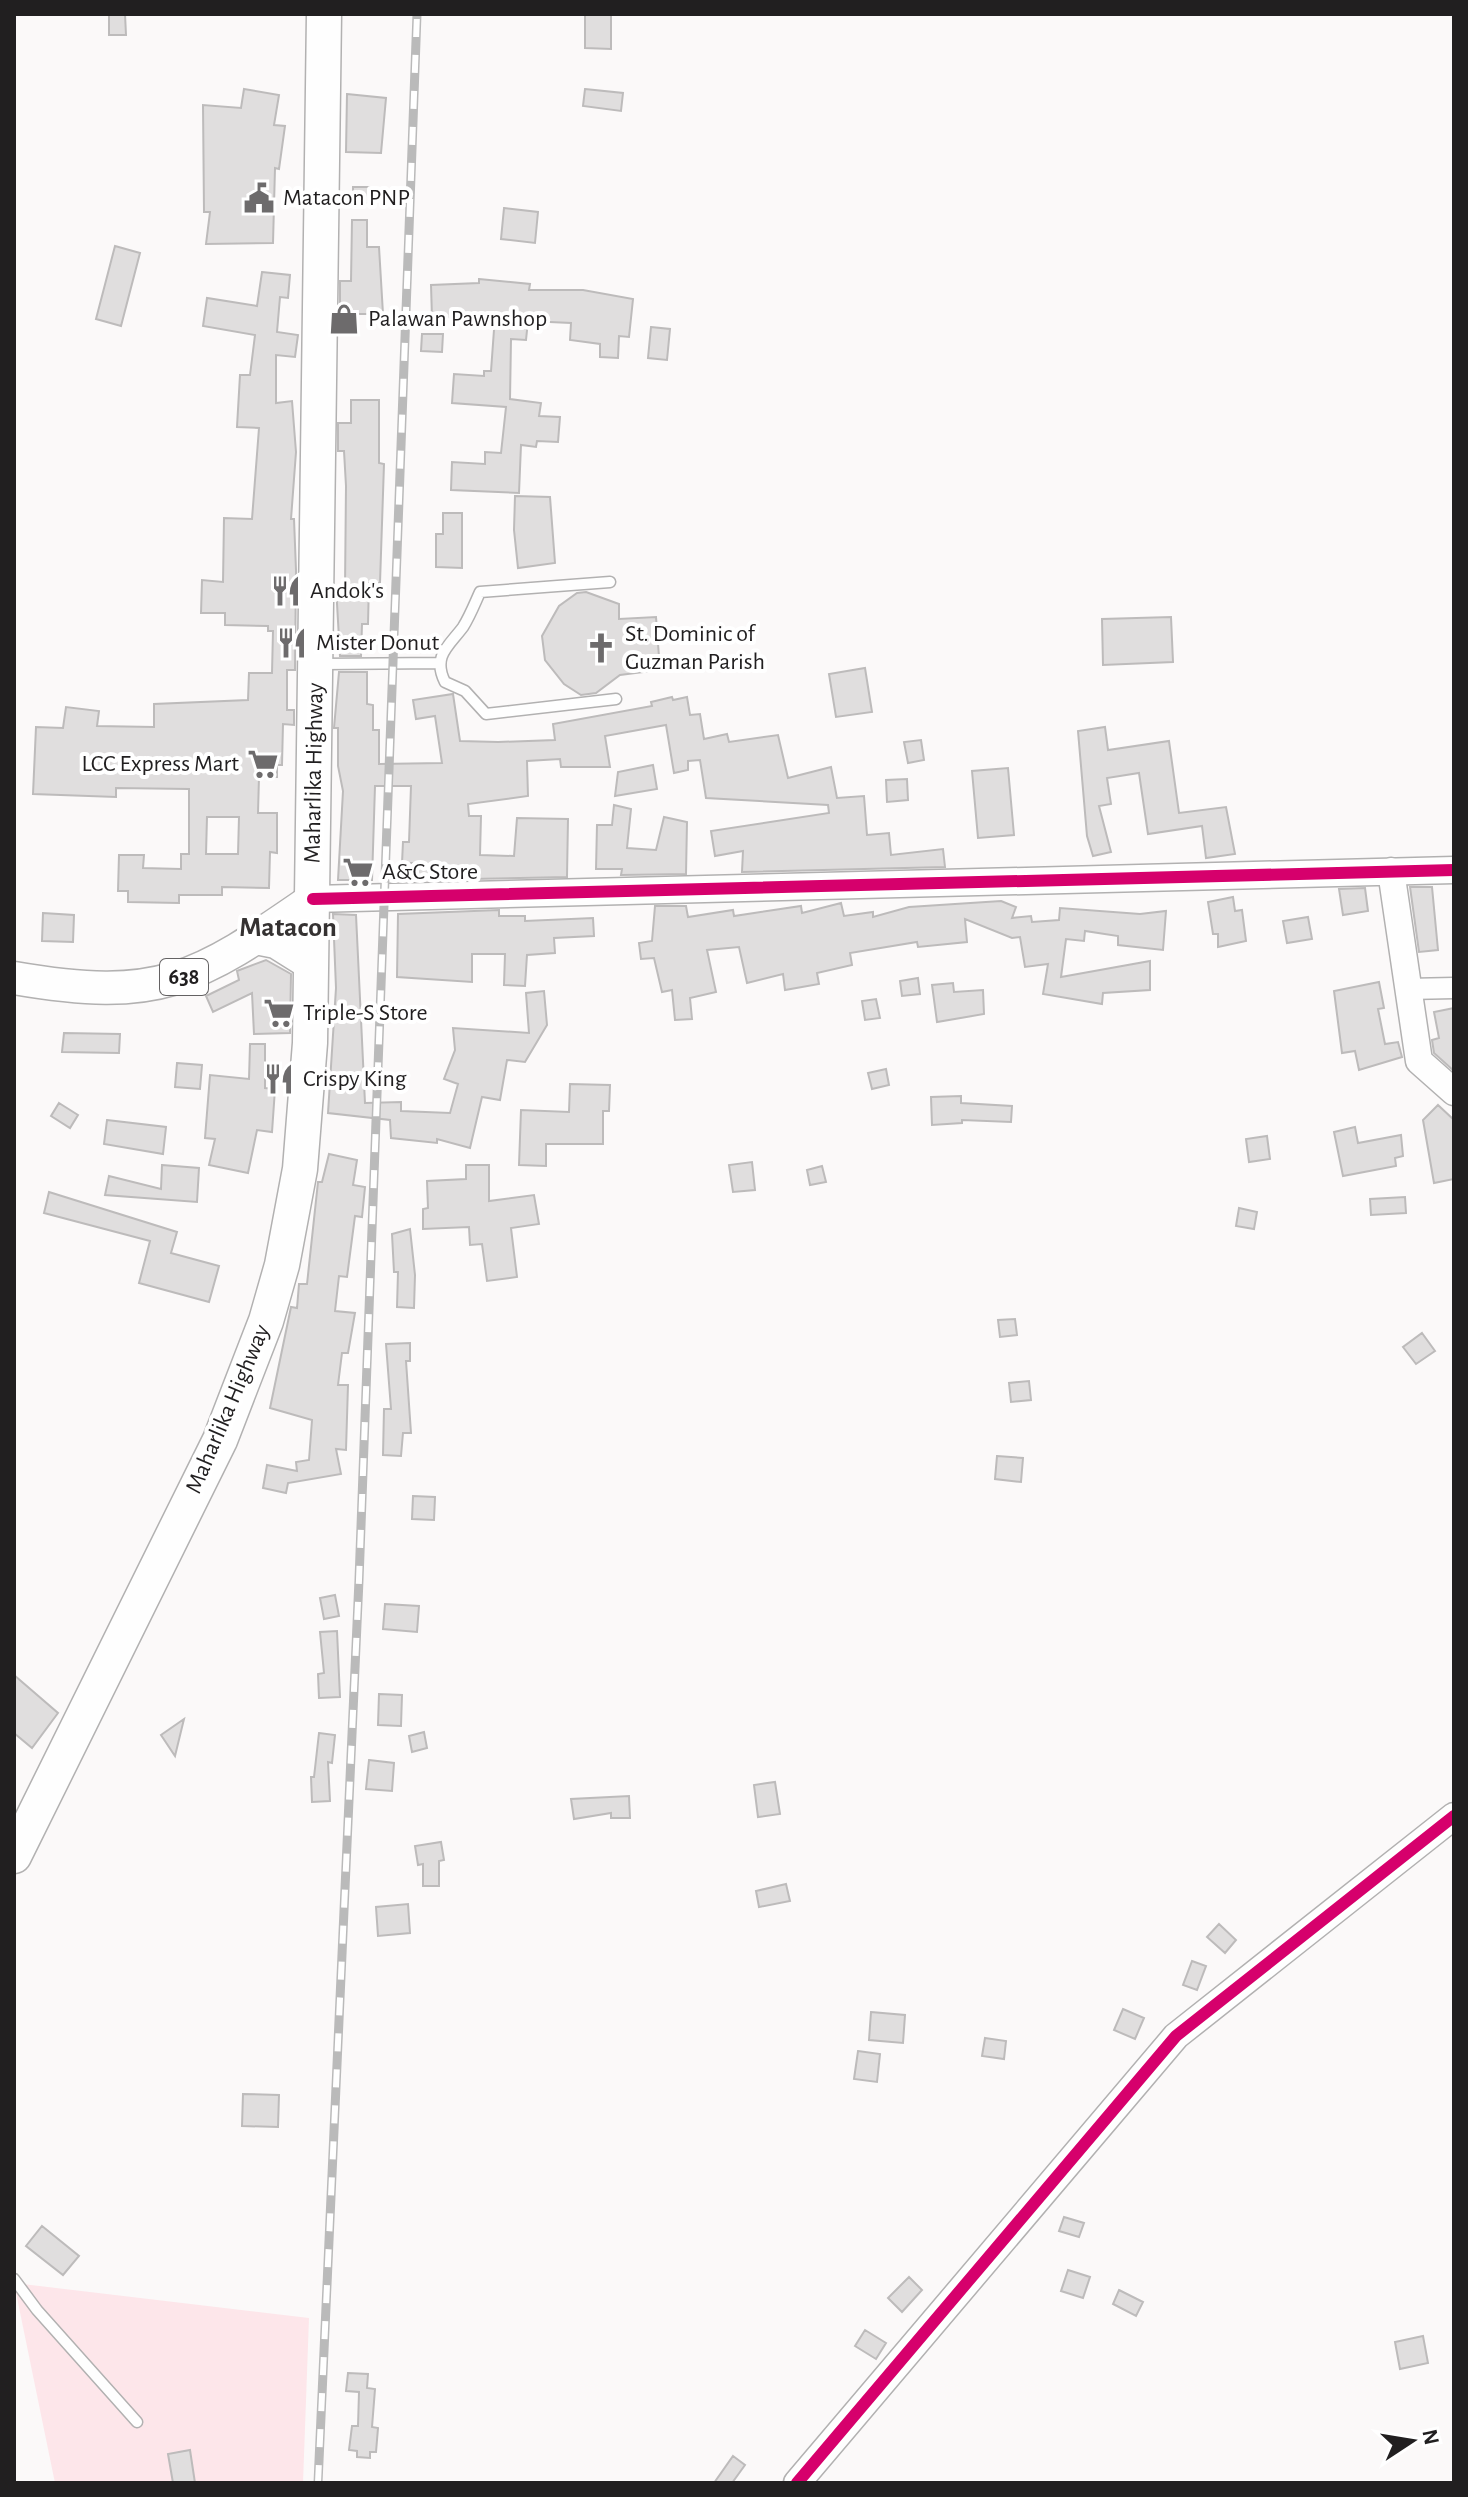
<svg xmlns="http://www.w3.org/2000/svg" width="1468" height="2497" font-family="'Alegreya Sans',sans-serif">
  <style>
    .green { fill: #fde6ea }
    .building { fill: #e0dede; stroke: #bdbbbb; stroke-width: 2; fill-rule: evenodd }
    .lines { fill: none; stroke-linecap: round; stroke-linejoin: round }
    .service-casing { stroke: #b2b1b1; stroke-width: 13 }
    .minor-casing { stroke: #b2b1b1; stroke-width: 23 }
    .tertiary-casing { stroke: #b2b1b1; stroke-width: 29 }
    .primary-casing { stroke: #b2b1b1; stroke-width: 35 }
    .trunk-casing { stroke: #b2b1b1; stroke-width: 37 }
    .service { stroke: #fefefe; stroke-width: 10 }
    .minor { stroke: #fefefe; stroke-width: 20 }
    .tertiary { stroke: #fefefe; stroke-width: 26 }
    .primary { stroke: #fefefe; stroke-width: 32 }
    .trunk { stroke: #fefefe; stroke-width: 34 }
    .rail-casing { stroke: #bababa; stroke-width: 9 }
    .rail { stroke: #fff; stroke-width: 6; stroke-dasharray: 18; stroke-linecap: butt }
    .cycleway-casing { stroke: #fff; stroke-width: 17 }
    .cycleway { stroke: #d6006c; stroke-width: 12 }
    .labels { text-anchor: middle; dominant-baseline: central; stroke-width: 8; stroke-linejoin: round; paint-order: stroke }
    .shield { fill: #fff; stroke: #646263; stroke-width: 2 }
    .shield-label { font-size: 22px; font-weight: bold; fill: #211f20 }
    .poi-label { font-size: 24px; fill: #211f20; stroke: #fff; text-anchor: start }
    .street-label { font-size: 24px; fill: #211f20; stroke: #fff }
    .quarter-label { font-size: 28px; font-weight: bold; fill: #353232; stroke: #fff }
  </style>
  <rect width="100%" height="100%" fill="#fbf9f9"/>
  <path class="green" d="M 14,2283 L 309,2318 L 303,2483 L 55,2483 Z"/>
  <path class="building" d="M 109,14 L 125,14 L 126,35 L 109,35 Z
    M 585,14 L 611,14 L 611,49 L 585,48 Z
    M 244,89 L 279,95 L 274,125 L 285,126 L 279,169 L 275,168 L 273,243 L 206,244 L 210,212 L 204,212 L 203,105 L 241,108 Z
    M 585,89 L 623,93 L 621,111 L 583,106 Z
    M 347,94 L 386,98 L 381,153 L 346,152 Z
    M 353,187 L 370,187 L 370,203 L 353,203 Z
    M 504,208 L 538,212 L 535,243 L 501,239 Z
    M 352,220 L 367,220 L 367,247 L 379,247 L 383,314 L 340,314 L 340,281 L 351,281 Z
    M 115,246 L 140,253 L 121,326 L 96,319 Z
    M 262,272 L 290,275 L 288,298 L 280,297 L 277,332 L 298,335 L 295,357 L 276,355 L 276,403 L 292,401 L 296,452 L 291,519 L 294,519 L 296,570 L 295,670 L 287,670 L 287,710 L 294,710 L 294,725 L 283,724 L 282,765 L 277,765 L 277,777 L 259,777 L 258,813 L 277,813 L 277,853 L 270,852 L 269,888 L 222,887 L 222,895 L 179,895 L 179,903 L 128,902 L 128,891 L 118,891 L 119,855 L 144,855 L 143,868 L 181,869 L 181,854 L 189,854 L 189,789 L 116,788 L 116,797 L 33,794 L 36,727 L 63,728 L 66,707 L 99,711 L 97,726 L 154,727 L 154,704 L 248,700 L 249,673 L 272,673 L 273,631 L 268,631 L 268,626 L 225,625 L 225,613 L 201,613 L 202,580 L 223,582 L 224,518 L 252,519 L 259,428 L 237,427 L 240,375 L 250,375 L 255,335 L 203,326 L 207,298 L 257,306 ZM 207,817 L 239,817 L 238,854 L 206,854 Z
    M 479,279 L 530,284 L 529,290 L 583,290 L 633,299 L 629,337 L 619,336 L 618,358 L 600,357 L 600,344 L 570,340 L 571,323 L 528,321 L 526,340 L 511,339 L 510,399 L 541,403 L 539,416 L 560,417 L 558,442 L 537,441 L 536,447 L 521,445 L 519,493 L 451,490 L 452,462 L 485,464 L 485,452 L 501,453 L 506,407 L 452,403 L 454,374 L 484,376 L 484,371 L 491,371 L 495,316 L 432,318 L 431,285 L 479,283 Z
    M 651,327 L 670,329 L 667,360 L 648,358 Z
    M 422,334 L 443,334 L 442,352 L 421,351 Z
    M 351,400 L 379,400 L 379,463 L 384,464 L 380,583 L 369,583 L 368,624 L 362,624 L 361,656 L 340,656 L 336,586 L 345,587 L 346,486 L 344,451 L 338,451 L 338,423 L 351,423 Z
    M 515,496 L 550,497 L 555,563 L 518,568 L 514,530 Z
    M 443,513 L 462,513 L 462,568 L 436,567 L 436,534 L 443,534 Z
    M 586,592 L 619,604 L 619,619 L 656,617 L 660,670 L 620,675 L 596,693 L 581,695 L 564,684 L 545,660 L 542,636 L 559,606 L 577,593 Z
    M 1171,617 L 1173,662 L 1103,665 L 1102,619 Z
    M 865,668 L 872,712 L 836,717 L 829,674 Z
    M 339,672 L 367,672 L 367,704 L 373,705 L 373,730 L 379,730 L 379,764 L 442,763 L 435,716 L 416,719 L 413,700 L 453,694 L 460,741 L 498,742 L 555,740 L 553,724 L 652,706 L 651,702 L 672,697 L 673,700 L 687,697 L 690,715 L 700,714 L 704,739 L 727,734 L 729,742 L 778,735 L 788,778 L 831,767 L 837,798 L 864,796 L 867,835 L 889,833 L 891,855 L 943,849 L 945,867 L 742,872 L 743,851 L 715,856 L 711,831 L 829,813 L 828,805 L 706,798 L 700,760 L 688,761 L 688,770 L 674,773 L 666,725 L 605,736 L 610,767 L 561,767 L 560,759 L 527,761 L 528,796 L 468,804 L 469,816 L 481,816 L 480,855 L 514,856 L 517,818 L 568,819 L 567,877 L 419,880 L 419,863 L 402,863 L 403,842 L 409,842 L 411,786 L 375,786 L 372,880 L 338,880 L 343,791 L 338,766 L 338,728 L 334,728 Z
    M 1105,727 L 1108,750 L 1169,741 L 1179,813 L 1226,807 L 1235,854 L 1206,858 L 1202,826 L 1148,834 L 1139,773 L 1107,778 L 1111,804 L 1099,806 L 1111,852 L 1093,856 L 1087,836 L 1078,731 Z
    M 921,740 L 924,760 L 908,763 L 904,742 Z
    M 653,765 L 657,789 L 615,796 L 618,772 Z
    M 1008,768 L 1014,835 L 978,838 L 972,771 Z
    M 907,779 L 908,800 L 887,802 L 886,780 Z
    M 614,805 L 631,809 L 627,848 L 656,850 L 664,817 L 687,822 L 686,874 L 621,875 L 622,869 L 596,869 L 597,825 L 612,825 Z
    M 1410,887 L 1432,887 L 1438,950 L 1419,952 Z
    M 1365,888 L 1368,911 L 1343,915 L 1339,889 Z
    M 1233,897 L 1235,911 L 1242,910 L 1246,941 L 1218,947 L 1218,934 L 1213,934 L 1208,902 Z
    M 1001,901 L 1016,907 L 1012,918 L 1031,916 L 1032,922 L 1059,920 L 1060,908 L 1140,914 L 1166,911 L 1163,950 L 1118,945 L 1118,936 L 1085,931 L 1084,941 L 1066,939 L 1061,977 L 1150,961 L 1150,990 L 1103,993 L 1102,1004 L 1043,994 L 1048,964 L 1025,967 L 1020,937 L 1012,938 L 965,919 L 967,942 L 918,947 L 917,942 L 850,953 L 852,965 L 817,973 L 819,984 L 785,990 L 783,974 L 747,983 L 739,947 L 707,950 L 716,992 L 690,998 L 692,1019 L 675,1020 L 672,990 L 662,992 L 654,958 L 641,959 L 639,943 L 652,941 L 655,906 L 686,906 L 688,917 L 733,910 L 734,916 L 801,906 L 802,913 L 841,903 L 844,916 L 873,912 L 873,917 L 909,907 Z
    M 499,910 L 499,916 L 525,916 L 525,921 L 593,918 L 594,936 L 554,938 L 555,953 L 527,955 L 525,986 L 504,985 L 505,954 L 472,954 L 472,982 L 397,977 L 398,914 Z
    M 43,913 L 74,915 L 73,942 L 42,941 Z
    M 333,914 L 356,915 L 365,1103 L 401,1102 L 401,1111 L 450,1113 L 458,1084 L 444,1079 L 455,1050 L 453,1028 L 529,1033 L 526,993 L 544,991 L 547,1025 L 525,1062 L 507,1060 L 500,1100 L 482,1097 L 470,1148 L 437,1139 L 437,1143 L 391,1138 L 390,1120 L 328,1113 L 336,988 Z
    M 1308,917 L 1312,939 L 1287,943 L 1283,921 Z
    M 266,960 L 291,974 L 290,1033 L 254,1034 L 252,993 L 213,1012 L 206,996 L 239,980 L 237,971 Z
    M 918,978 L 920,994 L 902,996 L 900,981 Z
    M 1379,982 L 1384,1008 L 1378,1009 L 1385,1044 L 1398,1042 L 1402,1057 L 1359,1070 L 1355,1051 L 1342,1053 L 1334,991 Z
    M 953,983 L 954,992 L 983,990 L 984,1014 L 937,1022 L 932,985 Z
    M 876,999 L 880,1018 L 865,1020 L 862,1001 Z
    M 1454,1008 L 1454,1071 L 1434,1053 L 1432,1040 L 1439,1038 L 1434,1012 Z
    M 64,1033 L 120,1034 L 119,1053 L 62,1052 Z
    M 250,1044 L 265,1044 L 265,1088 L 275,1089 L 272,1132 L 257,1130 L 248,1173 L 209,1165 L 215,1139 L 205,1138 L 210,1075 L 249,1079 Z
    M 177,1063 L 202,1065 L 200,1089 L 175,1087 Z
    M 886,1069 L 889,1085 L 872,1089 L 868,1073 Z
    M 570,1084 L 610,1085 L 609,1111 L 603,1111 L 603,1144 L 546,1144 L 546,1166 L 519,1165 L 521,1110 L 569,1112 Z
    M 961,1096 L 961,1103 L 1012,1106 L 1011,1122 L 962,1120 L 962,1123 L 932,1125 L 931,1097 Z
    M 59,1103 L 78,1115 L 70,1128 L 51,1116 Z
    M 1438,1105 L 1454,1120 L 1454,1179 L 1434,1183 L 1423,1120 Z
    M 107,1120 L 166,1127 L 163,1154 L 104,1144 Z
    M 1355,1127 L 1358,1143 L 1401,1135 L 1403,1156 L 1395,1158 L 1396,1166 L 1343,1176 L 1334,1132 Z
    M 1267,1136 L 1270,1159 L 1249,1162 L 1246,1139 Z
    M 329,1154 L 357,1160 L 353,1185 L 365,1187 L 362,1217 L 355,1216 L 347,1277 L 339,1276 L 335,1311 L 355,1313 L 348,1353 L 342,1353 L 338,1385 L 348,1385 L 346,1450 L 336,1449 L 341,1474 L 288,1483 L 286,1493 L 263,1488 L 267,1465 L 297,1471 L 296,1462 L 309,1460 L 312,1420 L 270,1408 L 291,1307 L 297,1308 L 299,1284 L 307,1284 L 318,1182 L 322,1182 Z
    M 752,1162 L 755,1190 L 733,1192 L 729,1165 Z
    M 162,1165 L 199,1168 L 197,1202 L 105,1195 L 109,1176 L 161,1189 Z
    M 466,1165 L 489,1165 L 489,1201 L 534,1195 L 539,1224 L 511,1228 L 517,1277 L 487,1281 L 482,1244 L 470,1245 L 469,1227 L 423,1229 L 423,1209 L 428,1208 L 427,1181 L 466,1179 Z
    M 822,1166 L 826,1182 L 810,1185 L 807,1170 Z
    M 49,1192 L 177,1232 L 171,1253 L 219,1266 L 209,1302 L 139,1283 L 150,1241 L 44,1213 Z
    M 1405,1197 L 1406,1213 L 1371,1215 L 1370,1199 Z
    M 1239,1208 L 1257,1212 L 1254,1229 L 1236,1226 Z
    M 410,1229 L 415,1275 L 414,1308 L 397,1307 L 398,1272 L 394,1272 L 392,1234 Z
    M 1015,1319 L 1017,1335 L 1000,1337 L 998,1320 Z
    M 1422,1333 L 1435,1351 L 1416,1364 L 1403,1347 Z
    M 410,1343 L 410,1361 L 406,1361 L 411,1433 L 403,1433 L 401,1456 L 383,1455 L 384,1409 L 391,1409 L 386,1344 Z
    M 1029,1381 L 1031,1400 L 1011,1402 L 1009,1383 Z
    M 997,1456 L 1023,1458 L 1021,1482 L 995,1479 Z
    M 413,1496 L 435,1497 L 434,1520 L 412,1519 Z
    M 335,1595 L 339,1616 L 324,1619 L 320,1598 Z
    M 385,1604 L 419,1606 L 417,1632 L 383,1629 Z
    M 337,1631 L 340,1697 L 319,1698 L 318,1674 L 324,1673 L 320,1632 Z
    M 14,1675 L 58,1713 L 32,1748 L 14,1733 Z
    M 379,1694 L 402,1695 L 401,1726 L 378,1725 Z
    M 184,1719 L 175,1756 L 161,1735 Z
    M 424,1732 L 427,1748 L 412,1752 L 409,1736 Z
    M 319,1733 L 335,1735 L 332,1763 L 328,1762 L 330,1801 L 312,1802 L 311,1777 L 314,1777 Z
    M 369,1760 L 394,1763 L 392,1791 L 366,1789 Z
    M 775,1782 L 780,1814 L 758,1817 L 754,1785 Z
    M 629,1796 L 630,1818 L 611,1818 L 611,1813 L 574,1819 L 571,1799 Z
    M 441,1842 L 444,1860 L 439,1861 L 439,1886 L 423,1886 L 423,1864 L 418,1865 L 415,1846 Z
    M 786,1884 L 790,1901 L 759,1907 L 756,1891 Z
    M 408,1904 L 410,1933 L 378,1936 L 376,1907 Z
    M 1219,1924 L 1236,1940 L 1225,1953 L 1207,1937 Z
    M 1192,1961 L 1206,1966 L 1197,1990 L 1183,1985 Z
    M 1123,2009 L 1144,2018 L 1135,2039 L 1114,2030 Z
    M 871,2012 L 905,2015 L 903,2043 L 869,2040 Z
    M 985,2038 L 1006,2041 L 1004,2059 L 982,2056 Z
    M 858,2051 L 880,2054 L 877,2082 L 854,2079 Z
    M 243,2094 L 279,2095 L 278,2127 L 242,2126 Z
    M 1064,2217 L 1084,2223 L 1079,2237 L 1059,2231 Z
    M 42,2226 L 79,2256 L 63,2275 L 26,2246 Z
    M 1068,2270 L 1090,2277 L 1083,2298 L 1061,2291 Z
    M 909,2277 L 922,2290 L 902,2312 L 888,2298 Z
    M 1119,2290 L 1143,2302 L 1136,2316 L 1113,2304 Z
    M 865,2330 L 886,2343 L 876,2359 L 855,2346 Z
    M 1423,2336 L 1428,2363 L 1400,2369 L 1395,2342 Z
    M 348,2373 L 368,2374 L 367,2388 L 375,2389 L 372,2427 L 378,2428 L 376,2452 L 370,2452 L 370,2458 L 357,2457 L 357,2451 L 349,2450 L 352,2426 L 358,2426 L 359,2392 L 346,2391 Z
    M 190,2450 L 195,2483 L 173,2483 L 168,2454 Z
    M 733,2456 L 745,2465 L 732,2483 L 714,2483 Z"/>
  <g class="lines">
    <g class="service-casing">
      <path id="service" d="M 610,582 L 480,592 C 475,603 470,616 463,627 C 449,646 432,656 445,682 L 465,691 L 486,714 L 616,699
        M 322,664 L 440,663
        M 14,2279 L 37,2310 L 137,2422"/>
    </g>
    <g class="minor-casing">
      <path id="minor" d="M 1408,989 L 1454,988"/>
    </g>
    <g class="tertiary-casing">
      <path id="tertiary" d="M 1391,871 L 1419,1061 L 1454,1092
        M 313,899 L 1454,870
        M 797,2483 L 1176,2036 L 1454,1816"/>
    </g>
    <g class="primary-casing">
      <path id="primary" d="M 256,938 L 276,942 L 311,964
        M 14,978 C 159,1003 195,981 313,899"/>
    </g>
    <g class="trunk-casing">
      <path id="trunk" d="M 14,1856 L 220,1440 L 266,1321 L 282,1265 L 300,1169 L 310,1043 L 324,14"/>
    </g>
    <use href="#service" class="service"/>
    <use href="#minor" class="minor"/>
    <use href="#tertiary" class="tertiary"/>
    <use href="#primary" class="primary"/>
    <use href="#trunk" class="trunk"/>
    <g class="rail-casing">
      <path id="rail" d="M 318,2483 L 359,1580 L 417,14"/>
    </g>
    <use href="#rail" class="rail"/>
    <g class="cycleway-casing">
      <path id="cycleway" d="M 313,899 L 1454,870
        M 797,2483 L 1176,2036 L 1454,1816"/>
    </g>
    <use href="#cycleway" class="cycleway"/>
  </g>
  <defs>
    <g id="civic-bare" transform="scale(2.4)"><path d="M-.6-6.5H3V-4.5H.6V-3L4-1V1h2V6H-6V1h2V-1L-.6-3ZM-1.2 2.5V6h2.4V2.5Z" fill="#6d6b6c" stroke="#fff" stroke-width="2.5" paint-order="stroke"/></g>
    <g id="shop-bare" transform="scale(2.4)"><path d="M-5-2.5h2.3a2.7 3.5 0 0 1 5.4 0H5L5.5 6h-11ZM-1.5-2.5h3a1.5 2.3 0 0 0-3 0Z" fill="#6d6b6c" stroke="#fff" stroke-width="2.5" paint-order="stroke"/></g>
    <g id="restaurant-bare" transform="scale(2.4)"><path d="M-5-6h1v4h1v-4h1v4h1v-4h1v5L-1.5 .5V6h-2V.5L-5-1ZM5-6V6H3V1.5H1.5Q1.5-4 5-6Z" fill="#6d6b6c" stroke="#fff" stroke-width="2.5" paint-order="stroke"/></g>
    <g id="church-bare" transform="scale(2.4)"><path d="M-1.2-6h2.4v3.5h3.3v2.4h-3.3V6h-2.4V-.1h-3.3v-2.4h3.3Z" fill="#6d6b6c" stroke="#fff" stroke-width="2.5" paint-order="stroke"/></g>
    <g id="supermarket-bare" transform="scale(2.4)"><path d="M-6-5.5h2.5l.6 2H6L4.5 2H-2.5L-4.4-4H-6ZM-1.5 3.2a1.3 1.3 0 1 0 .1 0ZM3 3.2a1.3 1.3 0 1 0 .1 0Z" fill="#6d6b6c" stroke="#fff" stroke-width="2.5" paint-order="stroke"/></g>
  </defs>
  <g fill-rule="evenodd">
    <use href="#civic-bare" x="259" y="198"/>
    <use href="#shop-bare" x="344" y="319"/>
    <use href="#restaurant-bare" x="286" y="591"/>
    <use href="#restaurant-bare" x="292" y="643"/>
    <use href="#church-bare" x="601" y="648"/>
    <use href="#supermarket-bare" x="263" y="764"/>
    <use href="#supermarket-bare" x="358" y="872"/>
    <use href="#supermarket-bare" x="279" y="1013"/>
    <use href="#restaurant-bare" x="279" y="1079"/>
  </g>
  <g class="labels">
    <rect class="shield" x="160" y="959" width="48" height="36" rx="6"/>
    <g class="shield-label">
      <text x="184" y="977">638</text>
    </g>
    <g class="poi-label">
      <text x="283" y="198">Matacon PNP</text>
      <text x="368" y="319">Palawan Pawnshop</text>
      <text x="310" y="591">Andok's</text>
      <text x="625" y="634">St. Dominic of<tspan x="625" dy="28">Guzman Parish</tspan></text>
      <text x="316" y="643">Mister Donut</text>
      <text x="239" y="764" text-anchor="end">LCC Express Mart</text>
      <text x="382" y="872">A&amp;C Store</text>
      <text x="303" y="1013">Triple-S Store</text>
      <text x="303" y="1079">Crispy King</text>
    </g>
    <g class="street-label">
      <text transform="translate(314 773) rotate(-89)">Maharlika Highway</text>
      <text transform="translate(228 1409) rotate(-67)">Maharlika Highway</text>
    </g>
    <g class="quarter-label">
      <text x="288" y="928">Matacon</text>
    </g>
  </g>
  <rect width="1468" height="2497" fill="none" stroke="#211f20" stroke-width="32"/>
  <g transform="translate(1412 2441) rotate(78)" stroke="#ffffff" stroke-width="6" paint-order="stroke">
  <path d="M0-6L14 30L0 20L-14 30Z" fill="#211f20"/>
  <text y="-12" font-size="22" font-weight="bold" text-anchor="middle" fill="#211f20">N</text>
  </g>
</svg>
